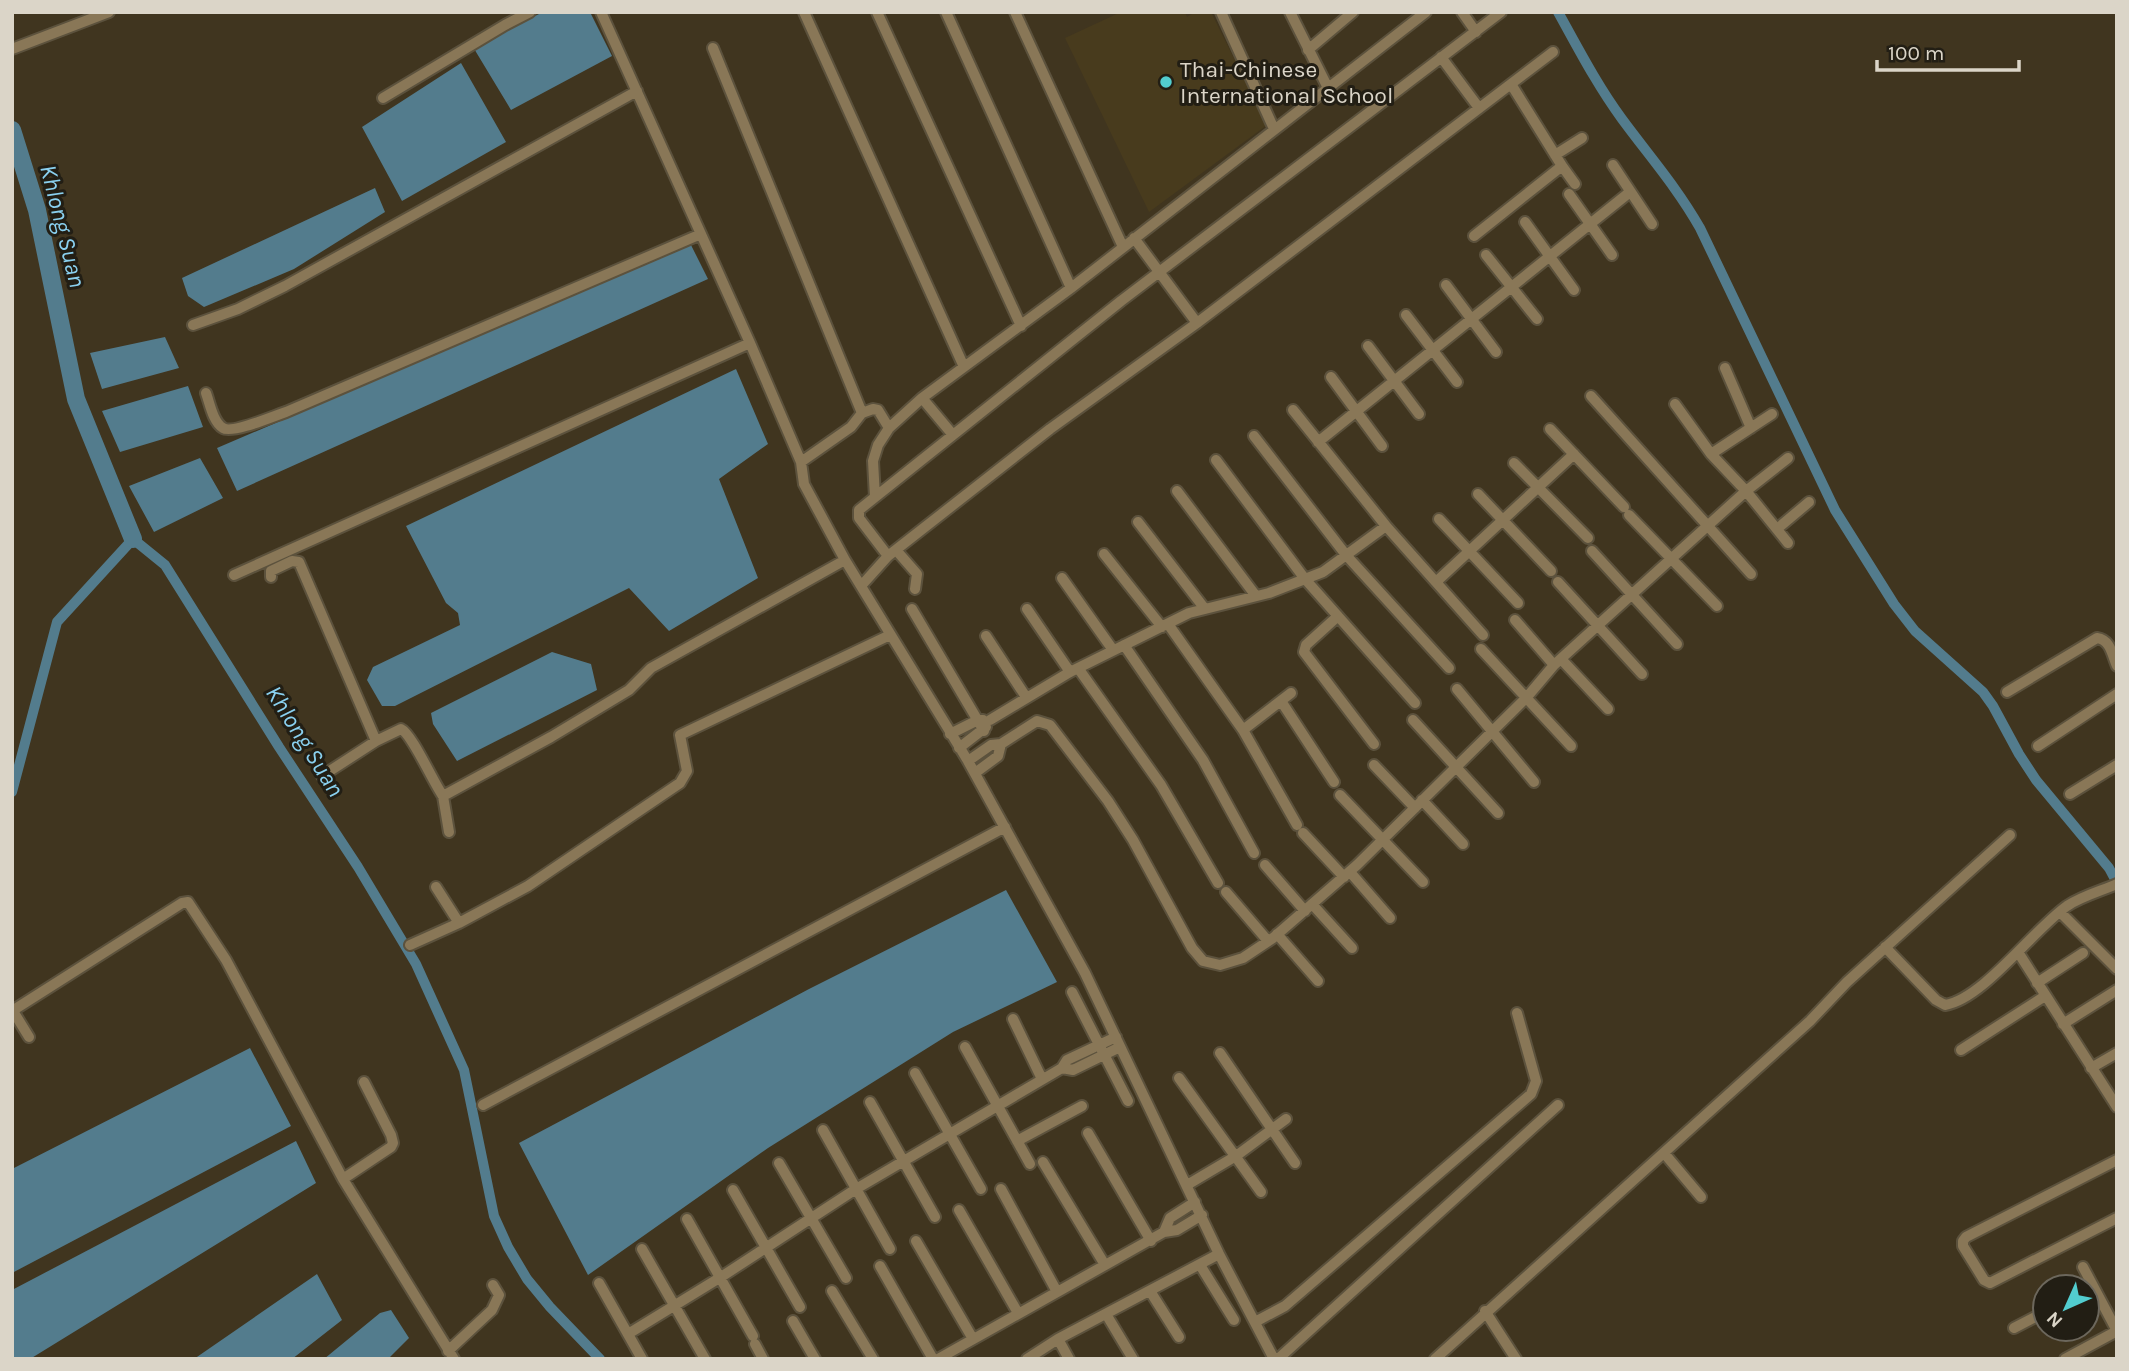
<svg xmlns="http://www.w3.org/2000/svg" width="2129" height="1371" font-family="Karla,sans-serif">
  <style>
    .built { fill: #483b1d }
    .water { fill: #537c8d }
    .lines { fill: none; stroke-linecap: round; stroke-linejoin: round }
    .canal { stroke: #537c8d; stroke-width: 10 }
    .river { stroke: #537c8d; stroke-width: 18 }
    .street-casing { stroke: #5c523d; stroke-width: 14 }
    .street { stroke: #897757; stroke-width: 10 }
    .poi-dot { fill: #52cdcf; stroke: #221e14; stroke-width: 2.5 }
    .labels { text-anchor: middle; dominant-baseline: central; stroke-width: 6; stroke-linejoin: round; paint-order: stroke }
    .poi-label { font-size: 23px; fill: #dbd5c8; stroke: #221e14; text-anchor: start }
    .water-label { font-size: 24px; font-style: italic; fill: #8ad0ef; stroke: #221e14 }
  </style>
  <rect width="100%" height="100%" fill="#40351f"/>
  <path class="built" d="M 1121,12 L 1185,12 L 1187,17 L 1195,12 L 1211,12 L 1267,125 L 1149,212 L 1065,38 Z"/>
  <path class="water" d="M 543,12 L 590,12 L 612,56 L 511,110 L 473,47 Z
    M 461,63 L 506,142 L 402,201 L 362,127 Z
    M 375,188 L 385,212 L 294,269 L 204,307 L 188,296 L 182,278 Z
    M 691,245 L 708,279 L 237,491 L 217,448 Z
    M 165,337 L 179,368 L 102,389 L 90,353 Z
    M 736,369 L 768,444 L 719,479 L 758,578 L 669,631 L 629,588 L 395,706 L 382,706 L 367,680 L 373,667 L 460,625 L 458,613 L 446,603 L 406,526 Z
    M 188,386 L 203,427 L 120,452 L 102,411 Z
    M 200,458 L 223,498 L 154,532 L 129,486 Z
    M 552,652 L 591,664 L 597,690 L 457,761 L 433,724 L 431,713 Z
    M 1006,890 L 1057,982 L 953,1032 L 768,1148 L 588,1275 L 519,1143 L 809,989 Z
    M 250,1048 L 291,1126 L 12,1273 L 12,1169 Z
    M 296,1141 L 316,1183 L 30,1359 L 12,1359 L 12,1290 Z
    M 317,1274 L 342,1320 L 292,1359 L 194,1359 Z
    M 391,1310 L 409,1338 L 388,1359 L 324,1359 L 380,1313 Z"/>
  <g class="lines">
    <path class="canal" d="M 1558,12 C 1578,48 1597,85 1622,119 C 1650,157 1676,186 1700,228 L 1835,510 L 1894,604 L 1915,631 L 1983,692 L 1993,706 L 2019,754 L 2036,780 L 2109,868 L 2117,883
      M 12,792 L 57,622 L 133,539 L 165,565 L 279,747 L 358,867 L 416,964 L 464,1070 L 494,1216 L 508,1247 L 527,1279 L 550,1307 L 600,1359"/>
    <path class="river" d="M 12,130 L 37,210 L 76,399 L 133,539"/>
    <g class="street-casing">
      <path id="street" d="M 601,12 L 750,343 L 801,462
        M 804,12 L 964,367
        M 877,12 L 1021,326
        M 946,12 L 1071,288
        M 1015,12 L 1123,247
        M 1221,12 L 1274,129
        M 1290,12 L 1328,88
        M 1462,12 L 1476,32
        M 713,48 L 862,413
        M 12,49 L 109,12
        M 1308,50 L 1353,12
        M 1441,57 L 1479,108
        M 383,98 L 505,25 L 530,12
        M 1555,155 L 1582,138
        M 1613,165 L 1652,224
        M 1562,166 L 1575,184
        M 1569,194 L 1612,255
        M 1525,222 L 1574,290
        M 1474,236 L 1562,166 L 1511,84
        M 1134,238 L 1197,323
        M 1486,255 L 1537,319
        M 1446,285 L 1496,352
        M 1406,315 L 1457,382
        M 193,325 L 238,309 L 285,286 L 637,91
        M 1368,346 L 1419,414
        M 1725,368 L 1751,428
        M 1331,377 L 1382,446
        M 206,393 C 210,404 213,422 223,428 C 232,434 274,416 286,412 L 701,234
        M 1591,396 L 1751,574
        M 922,398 L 953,435
        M 1675,404 L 1711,454 L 1746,491 L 1788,543
        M 1293,410 L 1386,526 L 1483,635
        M 889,428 L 878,410 L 873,409 L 862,413 L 851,427 L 801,462 L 804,484 L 845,560 L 968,761 L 1085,973 L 1219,1254 L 1274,1359
        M 1550,429 L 1624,507
        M 1254,436 L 1346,555 L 1449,668
        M 1318,442 L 1630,192
        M 1711,454 L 1772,414
        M 1216,460 L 1305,579 L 1415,703
        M 1514,463 L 1588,538
        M 1177,491 L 1256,596
        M 1478,494 L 1551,571
        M 875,497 L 873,461 L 878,445 L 889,428 L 922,398 L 1071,288 L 1426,12
        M 1629,515 L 1717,606
        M 1439,519 L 1518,603
        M 1138,522 L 1205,609
        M 1777,529 L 1809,502
        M 896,550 L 917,574 L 915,589
        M 1592,551 L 1677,644
        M 1104,554 L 1162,627
        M 888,556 L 859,518 L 859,510 L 1121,301 L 1501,12
        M 234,575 L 750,343
        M 271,577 L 271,571 L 292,561 L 299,562 L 376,741
        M 1062,578 L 1113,650
        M 1436,582 L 1574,454
        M 1558,582 L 1642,674
        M 861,586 L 888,556 L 1050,429 L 1197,323 L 1553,52
        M 912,609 L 984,731
        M 1027,609 L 1070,672
        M 1338,616 L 1306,645 L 1304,652 L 1374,744
        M 1515,620 L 1554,665
        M 1168,624 L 1243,730 L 1297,825
        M 986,636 L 1026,697
        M 1124,645 L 1203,760 L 1254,853
        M 1481,649 L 1571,746
        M 1561,659 L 1608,709
        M 1078,668 L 1161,785 L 1218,883
        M 1457,689 L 1534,782
        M 2007,692 L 2097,638 C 2111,640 2112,655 2117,666
        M 1281,701 L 1334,782
        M 990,720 L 1070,672 L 1189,613 L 1269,593 L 1323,572 L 1386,526
        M 1413,720 L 1498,813
        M 1243,730 L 1291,693
        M 950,734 L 978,720 L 983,720
        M 1001,744 L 1037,721 L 1050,725 L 1108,801 L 1133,840 L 1192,948 L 1203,961 L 1220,965 L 1243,958 L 1273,938 L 1357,865 L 1527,697 L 1554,665 L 1746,491 L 1788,458
        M 2038,746 L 2117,694
        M 959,748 L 986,727
        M 968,761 L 991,745 L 1001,744 L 998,756 L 975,773
        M 1374,765 L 1415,808
        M 322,776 L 376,741 L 401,729 C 412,734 433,782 443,796 L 551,737 L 629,690 L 651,668 L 845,560
        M 2070,794 L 2117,765
        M 1340,795 L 1423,882
        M 443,796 L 449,832
        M 1422,800 L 1463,844
        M 1303,833 L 1344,877
        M 1265,865 L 1305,911
        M 1350,872 L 1390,918
        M 436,887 L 459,923
        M 1226,892 L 1268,941
        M 1312,904 L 1352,948
        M 2060,912 L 2117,969
        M 1277,934 L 1318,981
        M 410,945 L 459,923 L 528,886 L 680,783 L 687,771 L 680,735 L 890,635
        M 1885,947 L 1936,1000 L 1945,1005 C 1983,999 2033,930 2067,906 C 2082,896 2101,891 2117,884
        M 2018,952 L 2117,1107
        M 2037,983 L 2083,953
        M 1072,992 L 1128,1101
        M 12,1011 L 182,903 L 188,902 L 226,960 L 343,1179 L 454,1359
        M 13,1011 L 29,1037
        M 1013,1019 L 1042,1079
        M 2063,1024 L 2117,990
        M 965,1047 L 1030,1164
        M 1961,1050 L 2045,996
        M 1220,1053 L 1295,1163
        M 1062,1068 L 1073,1070 L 1120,1047
        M 2091,1068 L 2117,1053
        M 915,1073 L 981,1189
        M 1179,1078 L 1261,1192
        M 870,1102 L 935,1217
        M 483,1105 L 1005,827
        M 823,1130 L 890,1249
        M 1088,1133 L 1151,1241
        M 1017,1141 L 1082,1106
        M 1664,1153 L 1701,1197
        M 2117,1160 L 1966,1237 L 1963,1241 L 1963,1246 L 1984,1280 L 1990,1283 L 2117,1218
        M 1043,1162 L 1105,1265
        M 779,1163 L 846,1278
        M 343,1179 L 391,1147 L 393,1143 L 391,1135 L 364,1082
        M 1187,1185 L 1236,1156 L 1286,1119
        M 1001,1189 L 1056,1290
        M 733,1190 L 800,1307
        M 1195,1202 L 1170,1218 L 1164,1232 L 1177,1230 L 1202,1215
        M 959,1210 L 1018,1313
        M 687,1219 L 753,1336
        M 916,1241 L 973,1339
        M 642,1249 L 705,1359
        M 1200,1265 L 1234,1320
        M 880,1266 L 933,1359
        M 2083,1267 L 2117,1331
        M 599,1283 L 642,1359
        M 832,1291 L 873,1359
        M 1150,1291 L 1179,1337
        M 1485,1311 L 1516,1359
        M 1106,1314 L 1133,1359
        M 793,1321 L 815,1359
        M 1255,1322 L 1285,1306 L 1531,1094 L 1536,1081 L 1517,1013
        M 2014,1328 L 2045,1312
        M 628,1334 L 721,1277 L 856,1189 L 1062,1068 L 1067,1060 L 1116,1037
        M 1058,1339 L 1069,1359
        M 755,1344 L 763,1359
        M 448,1351 L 492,1310 L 499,1295 L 493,1285
        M 938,1359 L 1164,1232
        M 1027,1359 L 1058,1339 L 1219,1254
        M 1278,1359 L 1558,1105
        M 1435,1359 L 1810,1021 L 1847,982 L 2010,835
        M 2065,1359 L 2117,1331"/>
    </g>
    <use href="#street" class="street"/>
  </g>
  <circle class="poi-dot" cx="1166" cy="82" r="7"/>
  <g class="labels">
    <g class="poi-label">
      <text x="1180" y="69">Thai-Chinese<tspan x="1180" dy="26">International School</tspan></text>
    </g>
    <g class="water-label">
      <text transform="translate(63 226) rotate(76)">Khlong Suan</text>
      <text transform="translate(305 741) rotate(58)">Khlong Suan</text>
    </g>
  </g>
  <rect width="2129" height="1371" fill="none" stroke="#dbd5c8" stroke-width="28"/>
  <g transform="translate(2066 1308) rotate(225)"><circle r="33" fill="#221e14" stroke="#6c675c" stroke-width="2"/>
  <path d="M0-5L12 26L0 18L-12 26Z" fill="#52cdcf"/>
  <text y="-10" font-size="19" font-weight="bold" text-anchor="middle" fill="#dbd5c8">N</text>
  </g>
  <path d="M1877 60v10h142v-10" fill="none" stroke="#dbd5c8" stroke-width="3.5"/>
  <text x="1888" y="60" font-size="21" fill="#dbd5c8" stroke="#221e14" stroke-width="5" paint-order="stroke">100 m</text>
</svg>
